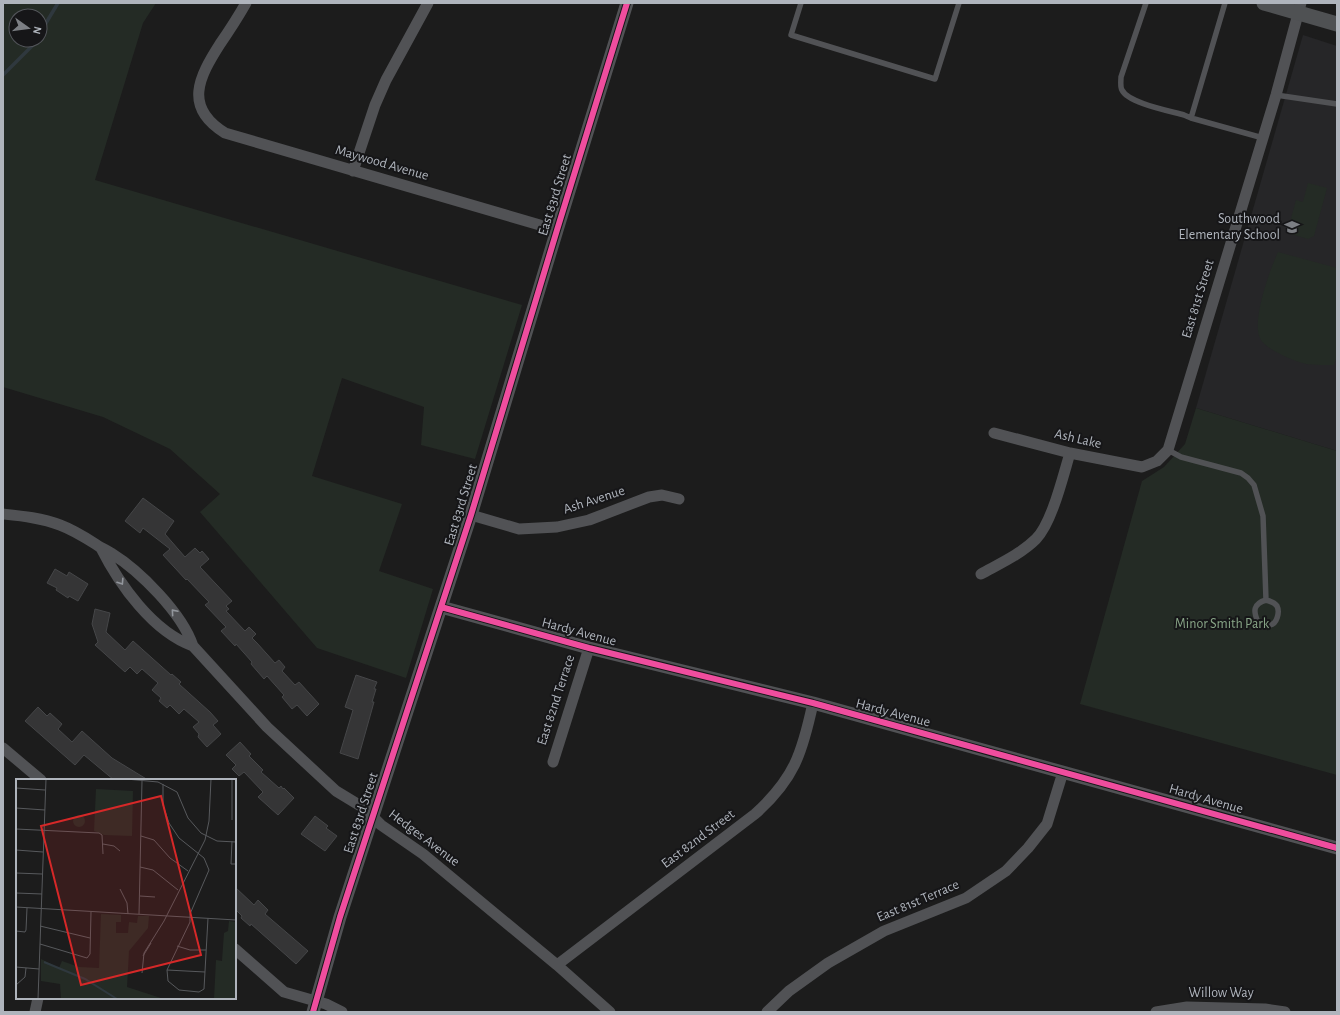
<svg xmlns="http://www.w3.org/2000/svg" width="1340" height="1015" font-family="'Alegreya Sans',sans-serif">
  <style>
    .built { fill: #262628 }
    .green { fill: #242b25; fill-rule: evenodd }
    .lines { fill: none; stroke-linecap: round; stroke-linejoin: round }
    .stream { stroke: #2f383e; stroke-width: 3.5 }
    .building { fill: #353536; stroke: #454648 }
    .service { stroke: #515255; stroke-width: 5.5 }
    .minor { stroke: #515255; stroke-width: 11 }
    .tertiary { stroke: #515255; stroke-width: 13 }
    .secondary { stroke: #4f5153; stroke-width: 15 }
    .cycleway-casing { stroke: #161618; stroke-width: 8 }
    .cycleway { stroke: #ef4d9e; stroke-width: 6 }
    .oneway { stroke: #93979d }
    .labels { text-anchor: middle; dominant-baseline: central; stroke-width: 4; stroke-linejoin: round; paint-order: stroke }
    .street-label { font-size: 14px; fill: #afb4bc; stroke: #161618 }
    .poi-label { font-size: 14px; fill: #afb4bc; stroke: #161618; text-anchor: end }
    .park-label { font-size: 14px; fill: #88a587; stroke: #161618 }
    .inset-river { fill: none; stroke: #2f383e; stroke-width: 2 }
    .inset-road { fill: none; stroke: #57595c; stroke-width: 1 }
    .view { fill: #d62828; fill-opacity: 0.15; stroke: #d62828; stroke-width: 2 }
    .inset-edge { fill: none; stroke: #afb4bc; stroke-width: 2 }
  </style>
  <rect width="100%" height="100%" fill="#1c1c1c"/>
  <path class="built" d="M 1303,35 L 1337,46 L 1337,451 L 1196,408 Z"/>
  <path class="green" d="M 3,3 L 156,3 L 143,23 L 95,180 L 522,305 L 475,459 L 421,445 L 424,407 L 342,378 L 312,476 L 402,504 L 379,571 L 433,589 L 406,678 L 317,648 L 200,512 L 220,494 L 170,449 L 103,417 L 3,387 ZM 16,16 L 40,16 L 40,40 L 16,40 Z
    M 1308,183 L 1327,188 L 1314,236 L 1308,239 L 1287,233 L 1296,200 L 1303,202 Z
    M 1278,252 L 1337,268 L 1337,356 L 1334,365 C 1325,365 1315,365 1306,364 C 1295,362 1267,350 1261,340 C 1250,324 1270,269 1278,252 Z
    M 1196,408 L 1337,451 L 1337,775 L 1080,704 L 1142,481 L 1164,467 L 1185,444 Z"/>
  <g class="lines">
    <path class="stream" d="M 40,33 L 58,3
      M 3,75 L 33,45 L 36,40"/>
  </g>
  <path class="building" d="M 143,498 L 174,521 L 165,534 L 185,557 L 195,548 L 200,553 L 202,551 L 209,559 L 200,567 L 232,601 L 226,606 L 229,609 L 226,611 L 245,631 L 249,627 L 256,634 L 252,638 L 257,643 L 275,663 L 279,660 L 285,667 L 282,671 L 295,685 L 299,682 L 319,704 L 307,716 L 297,705 L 292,709 L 282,697 L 284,695 L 267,676 L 264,679 L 251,664 L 252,662 L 236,644 L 235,646 L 221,631 L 226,627 L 205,605 L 209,602 L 187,579 L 186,580 L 163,555 L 170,549 L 143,528 L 140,533 L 125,521 Z
    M 55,569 L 67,576 L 69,572 L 88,584 L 78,601 L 69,596 L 68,598 L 56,590 L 57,588 L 47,583 Z
    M 95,609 L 110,613 L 106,632 L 125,650 L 133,641 L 171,675 L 172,674 L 181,682 L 179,684 L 210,712 L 218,721 L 213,725 L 221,734 L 207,747 L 198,737 L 199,734 L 193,727 L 199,722 L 184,709 L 179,714 L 170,705 L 167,708 L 159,701 L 161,698 L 152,690 L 158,683 L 142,669 L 137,674 L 130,667 L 125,672 L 95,645 L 98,642 L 92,624 Z
    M 356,675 L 377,682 L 374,689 L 376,689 L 372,702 L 374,702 L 358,759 L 340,753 L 353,710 L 345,707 Z
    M 38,707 L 47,716 L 50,713 L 62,724 L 58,729 L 72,742 L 82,731 L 112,758 L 148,780 L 114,780 L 84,755 L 75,765 L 25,721 Z
    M 240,742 L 251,754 L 249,756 L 263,770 L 261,772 L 279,788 L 281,786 L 283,789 L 284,788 L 294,798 L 278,815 L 258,797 L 263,792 L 244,772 L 239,776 L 232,769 L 236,765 L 226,755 Z
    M 315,816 L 328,826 L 326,828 L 337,836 L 325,851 L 301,834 Z
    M 235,887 L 254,905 L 258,900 L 268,910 L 265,914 L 308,951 L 296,964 L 251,924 L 250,926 L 241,918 L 242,916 L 235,909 Z"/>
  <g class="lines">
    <path class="service" d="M 801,3 L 791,35 L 935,79 L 959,3
      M 1146,3 L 1121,77 C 1121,81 1120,87 1122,90 C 1128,103 1170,111 1184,115 L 1191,118 L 1263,138
      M 1276,95 L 1337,104
      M 1191,118 L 1225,3
      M 1168,450 L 1181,457 L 1241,473 L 1248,478 L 1254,485 L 1263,516 L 1266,600 C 1253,604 1253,611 1258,622 C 1262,623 1266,626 1270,625 C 1277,624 1280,612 1277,606 C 1274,602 1270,601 1266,600"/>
    <path class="minor" d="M 246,3 C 238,17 229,31 220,44 C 199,77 183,107 225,133 L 557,230
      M 353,171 L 375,105 L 386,80 L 428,3
      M 994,433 L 1070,453 L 1142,467 L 1157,461 L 1168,450 L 1276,95 L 1301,3
      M 3,514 C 22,516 42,518 60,525 C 76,531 86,538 100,547 C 104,549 108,551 111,553 C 140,571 182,613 193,646 L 267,727 L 336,791 L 364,808 L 381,825 L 423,854 L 557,965 L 610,1012
      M 471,515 L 519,529 L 557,527 L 589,520 L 649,497 L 662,495 L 679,499
      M 101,548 C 119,584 153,632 193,646
      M 981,574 C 999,564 1021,554 1036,539 C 1052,523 1063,476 1070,453
      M 3,748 L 41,780
      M 553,762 L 589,648
      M 235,949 L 284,992 L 326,1004 L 342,1012
      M 557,965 L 755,814 C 794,779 802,754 813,703
      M 35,1012 L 38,998
      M 767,1012 L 789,991 L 828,963 L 884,931 L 966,898 L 1006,871 L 1028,848 L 1047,824 L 1063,772
      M 1156,1012 L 1187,1007 L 1265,1009 L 1285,1012"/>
    <path class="tertiary" d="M 441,607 L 589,648 L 813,703 L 1337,848
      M 313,1012 L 340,917 L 471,515 L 557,230 L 627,3"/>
    <path class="secondary" d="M 1264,3 L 1337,24"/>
    <g class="cycleway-casing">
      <path id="cycleway" d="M 441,607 L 589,648 L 813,703 L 1337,848
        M 313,1012 L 340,917 L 471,515 L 557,230 L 627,3"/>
    </g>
    <use href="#cycleway" class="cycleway"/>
  </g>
  <defs><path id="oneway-chevron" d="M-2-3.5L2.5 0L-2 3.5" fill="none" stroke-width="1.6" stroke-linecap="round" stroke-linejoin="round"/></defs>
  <g class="oneway">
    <use href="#oneway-chevron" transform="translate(121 582) rotate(57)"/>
    <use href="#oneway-chevron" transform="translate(174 612) rotate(-131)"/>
  </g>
  <defs>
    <g id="school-bare" transform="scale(1.2)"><path d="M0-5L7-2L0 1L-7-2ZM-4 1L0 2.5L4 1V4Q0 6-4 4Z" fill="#7c7f84" stroke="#161618" stroke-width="2.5" paint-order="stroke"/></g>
  </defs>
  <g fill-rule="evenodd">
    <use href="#school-bare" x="1292" y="227"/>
  </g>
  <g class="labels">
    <g class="street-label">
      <text transform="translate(382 163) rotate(16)">Maywood Avenue</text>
      <text transform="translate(555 195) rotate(-73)">East 83rd Street</text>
      <text transform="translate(1198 299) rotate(-73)">East 81st Street</text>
      <text transform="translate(1078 439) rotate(13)">Ash Lake</text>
      <text transform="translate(594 500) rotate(-18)">Ash Avenue</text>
      <text transform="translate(461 505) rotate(-73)">East 83rd Street</text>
      <text transform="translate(579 632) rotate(15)">Hardy Avenue</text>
      <text transform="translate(556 700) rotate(-72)">East 82nd Terrace</text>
      <text transform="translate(893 713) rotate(15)">Hardy Avenue</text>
      <text transform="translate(1206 799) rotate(16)">Hardy Avenue</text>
      <text transform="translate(361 813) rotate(-72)">East 83rd Street</text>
      <text transform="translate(424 838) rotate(37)">Hedges Avenue</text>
      <text transform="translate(698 839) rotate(-37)">East 82nd Street</text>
      <text transform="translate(918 901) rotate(-23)">East 81st Terrace</text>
      <text x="1221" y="993">Willow Way</text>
    </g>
    <g class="poi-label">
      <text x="1280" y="219">Southwood<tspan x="1280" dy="16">Elementary School</tspan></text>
    </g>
    <g class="park-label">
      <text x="1222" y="624">Minor Smith Park</text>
    </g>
  </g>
  <g transform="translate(16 779)">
    <rect width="220" height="220" fill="#1c1c1c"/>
    <path d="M 80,10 L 117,12 L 116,57 L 88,56 L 78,52 ZM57 42a6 6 0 1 1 12 0a6 6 0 1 1-12 0ZM 85,135 L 105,136 L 105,143 L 100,143 L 100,154 L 112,154 L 113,143 L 121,144 L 122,137 L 133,137 L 132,149 L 113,172 L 111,208 L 148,220 L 45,220 L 44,205 L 25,202 L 25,180 L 43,189 L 46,182 L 63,188 L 83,189 ZM 213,142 L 220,143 L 220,220 L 198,220 L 200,181 L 206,182 L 208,154 L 212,152 Z" fill="#242b25"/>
    <path class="inset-river" d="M 28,183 L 69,200 L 101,220"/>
    <path class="inset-road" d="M 110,0 L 142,3 L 161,13 L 172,39 L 185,54 L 201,62 L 220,63M 147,5 L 147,26 L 153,44 L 163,59 L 188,79 L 193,91 L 174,135 L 174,143 L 151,191 L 152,202 L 163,211 L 183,213 L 188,210 L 192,139M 0,9 L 29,11M 0,29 L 29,31M 216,41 L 216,0M 0,50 L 83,54 L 86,56 L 87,75M 125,57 L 138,61 L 154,79 L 172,92M 216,62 L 215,85 L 220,85M 87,65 L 98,67 L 104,72M 0,71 L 27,73M 124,88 L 137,91 L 162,111M 0,94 L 26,95M 104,110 L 111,124 L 112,135M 0,114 L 26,115M 124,117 L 139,118M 0,128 L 220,141M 123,135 L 126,2M 24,147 L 74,159M 0,152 L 9,153 L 10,151 L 11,129M 24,165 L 71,179 L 74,175 L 75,133M 161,167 L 174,171 L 190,171M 127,177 L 135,164M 0,188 L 23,190M 151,191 L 189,193M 126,194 L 128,174 L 148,142 L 189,61 L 193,42 L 195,0M 0,206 L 9,198 L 10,189M 22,220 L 30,0"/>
    <path class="view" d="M 145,17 L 185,176 L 65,206 L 25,47 Z"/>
    <rect width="220" height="220" class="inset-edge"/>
  </g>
  <rect width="1340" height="1015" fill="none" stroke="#afb4bc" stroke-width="8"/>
  <g transform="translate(28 28) rotate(104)"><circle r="19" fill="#161618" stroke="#53555a"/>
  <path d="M0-3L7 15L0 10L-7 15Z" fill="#7c7f84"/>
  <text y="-6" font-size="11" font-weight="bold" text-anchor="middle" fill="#afb4bc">N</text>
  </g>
</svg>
